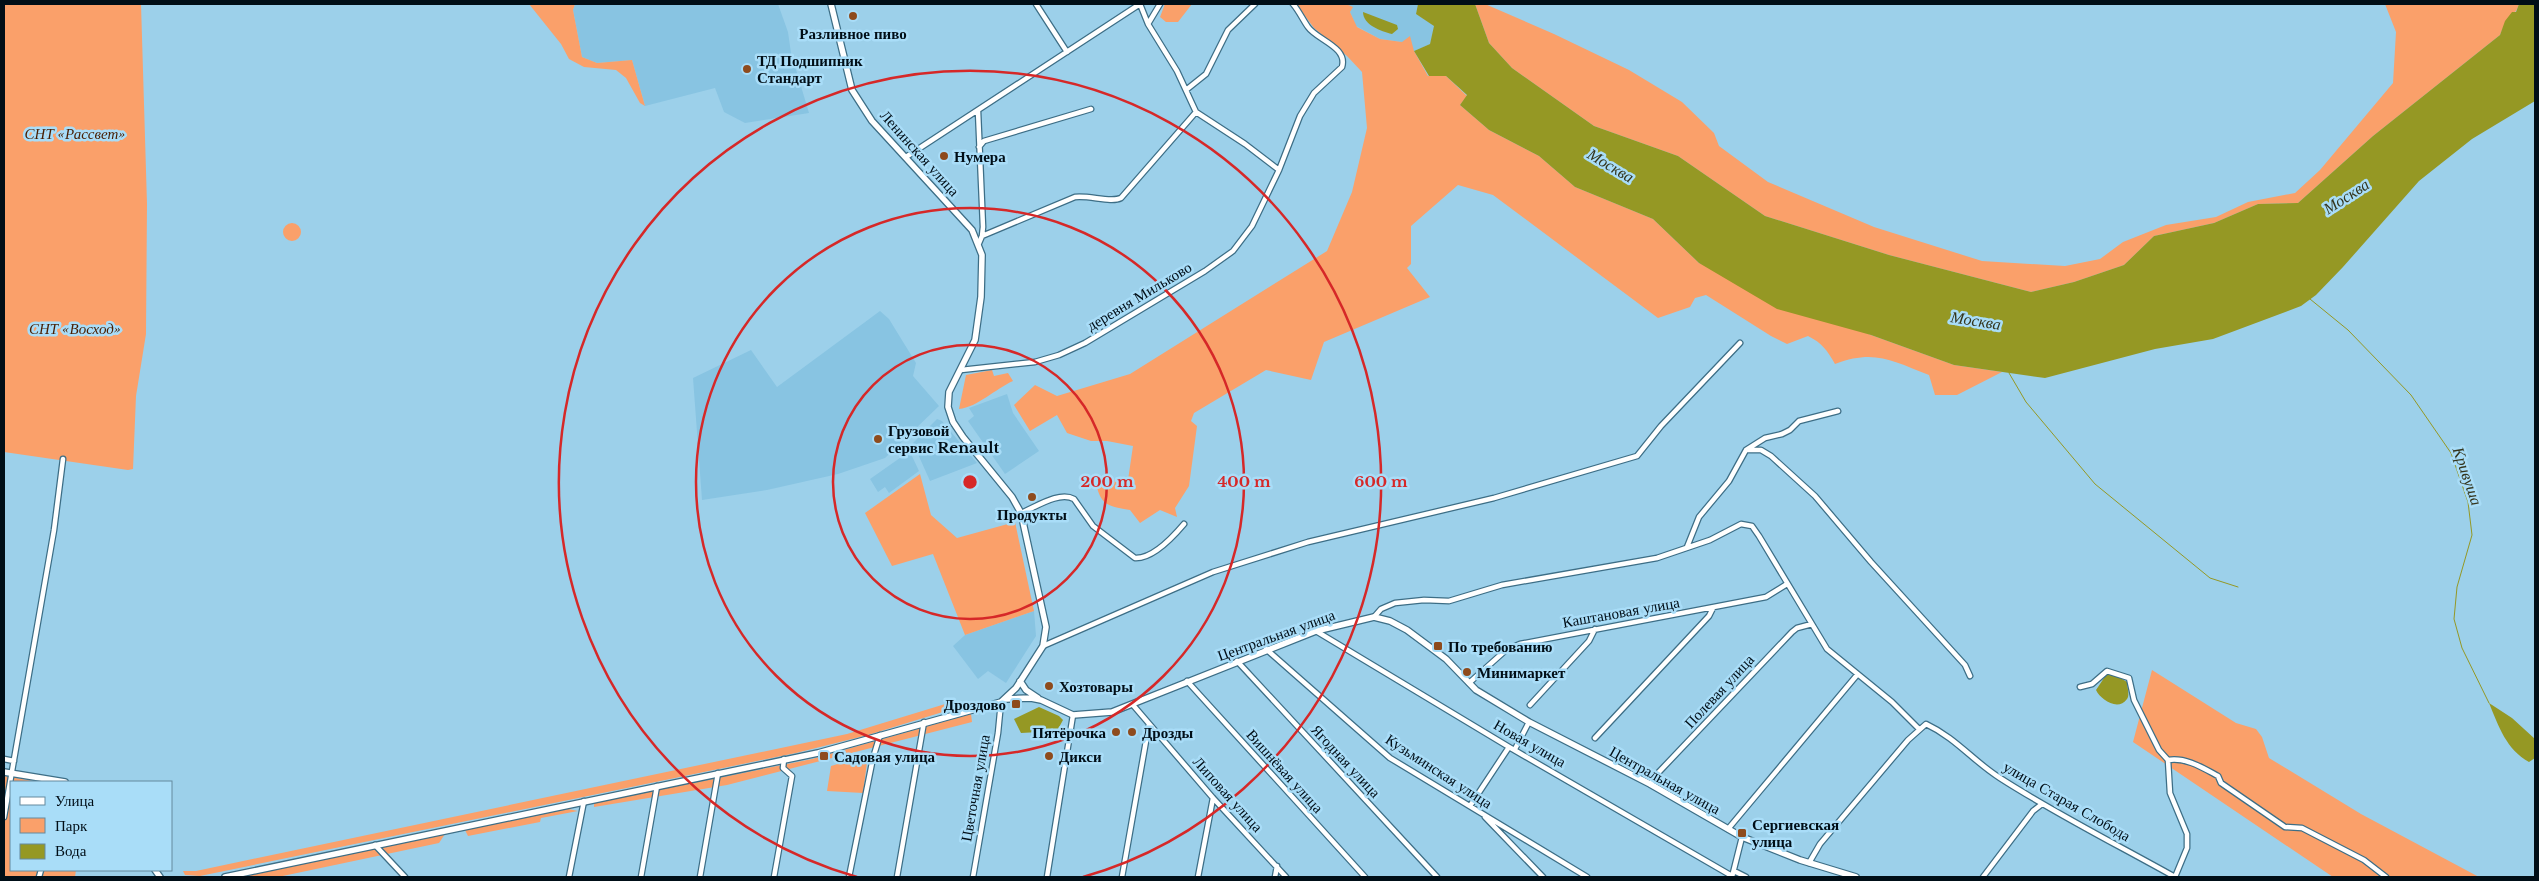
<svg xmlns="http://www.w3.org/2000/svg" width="2539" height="881" font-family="'Libre Baskerville',serif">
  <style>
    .built { fill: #88c4e2 }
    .green { fill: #faa06a }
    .water { fill: #959824 }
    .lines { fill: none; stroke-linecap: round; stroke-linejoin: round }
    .stream { stroke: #959824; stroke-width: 1 }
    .minor-casing { stroke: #3d6e86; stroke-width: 7 }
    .tertiary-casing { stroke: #3d6e86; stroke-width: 8 }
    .minor { stroke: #fff; stroke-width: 4.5 }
    .tertiary { stroke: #fff; stroke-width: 5.5 }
    .ring { fill: none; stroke: #d62828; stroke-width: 2.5 }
    .poi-dot { fill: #8e4b1d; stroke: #a9ddf8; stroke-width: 2 }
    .labels { text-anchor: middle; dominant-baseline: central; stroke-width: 5; stroke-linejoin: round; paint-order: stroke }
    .poi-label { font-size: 15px; font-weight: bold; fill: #000e17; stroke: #a9ddf8; text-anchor: start }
    .park-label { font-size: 15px; font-style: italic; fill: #481d00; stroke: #a9ddf8 }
    .street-label { font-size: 15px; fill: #000e17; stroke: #a9ddf8 }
    .water-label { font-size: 16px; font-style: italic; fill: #34351d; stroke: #a9ddf8 }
    .centre { fill: #d62828; stroke: #a9ddf8; stroke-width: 2.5 }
    .ring-label { font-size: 15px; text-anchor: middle; font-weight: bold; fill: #d62828; stroke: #a9ddf8; stroke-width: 5; stroke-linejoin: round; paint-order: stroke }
  </style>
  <rect width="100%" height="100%" fill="#9cd0ea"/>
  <path class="built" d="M 575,4 L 778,4 L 788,32 L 791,53 L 809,113 L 745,123 L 724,112 L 715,88 L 645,106 L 632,60 L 597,63 L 582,57 L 573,10 Z
    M 1346,4 L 1418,4 L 1416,14 L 1435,26 L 1430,44 L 1414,51 L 1402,42 L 1380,39 L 1356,26 L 1350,12 L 1352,7 Z
    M 880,311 L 889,319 L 916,363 L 913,376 L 939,406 L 885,458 L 838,474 L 767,490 L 702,500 L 693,378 L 751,350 L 777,387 Z
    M 1007,394 L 1013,413 L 1039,451 L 1005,474 L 968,421 L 974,416 L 969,408 Z
    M 937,419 L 942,421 L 977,463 L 930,481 L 913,443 Z
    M 907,453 L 911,454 L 919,471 L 889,493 L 885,487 L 878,492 L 870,479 Z
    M 1034,611 L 1036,636 L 1006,683 L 988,671 L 978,679 L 953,646 L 965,635 Z"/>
  <path class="green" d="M 4,4 L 141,4 L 147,204 L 146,334 L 136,396 L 133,469 L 128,470 L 4,452 Z
    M 529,4 L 575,4 L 573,10 L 582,57 L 597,63 L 632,60 L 645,106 L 640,103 L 626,78 L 616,70 L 584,67 L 569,59 L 561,44 Z
    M 1165,4 L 1192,4 L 1178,22 L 1166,22 L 1160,17 Z
    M 1296,4 L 1346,4 L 1353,7 L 1350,12 L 1357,27 L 1380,39 L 1402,42 L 1410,36 L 1414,51 L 1428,76 L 1446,76 L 1467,96 L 1460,105 L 1489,130 L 1539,156 L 1575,187 L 1653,219 L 1699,263 L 1871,335 L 1954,365 L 2002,372 L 1957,395 L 1935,395 L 1929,375 C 1892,361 1875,349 1835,364 C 1827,350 1822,343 1808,336 L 1787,344 L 1771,336 L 1706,295 L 1695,298 L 1690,307 L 1658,318 L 1493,195 L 1458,185 L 1411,226 L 1411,264 L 1407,268 L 1430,297 L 1324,342 L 1311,380 L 1266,370 L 1194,413 L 1191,421 L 1197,426 L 1189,486 L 1175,508 L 1177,517 L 1160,510 L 1140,523 L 1130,510 C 1105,506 1100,504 1095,479 L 1128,480 L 1133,446 L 1107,441 L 1091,441 L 1067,433 L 1057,415 L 1030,431 L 1014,405 L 1035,385 L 1057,396 L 1130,374 L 1327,251 L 1352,192 L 1367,128 L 1362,72 L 1347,56 L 1314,28 Z
    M 1475,4 L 1485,4 L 1554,34 L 1629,70 L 1682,102 L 1714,133 L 1719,146 L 1768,182 L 1874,227 L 1982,261 L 2065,266 L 2100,259 L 2123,242 L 2166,225 L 2216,217 L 2248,202 L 2295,193 L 2320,170 L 2393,83 L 2396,32 L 2385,4 L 2519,4 C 2515,17 2506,19 2500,35 L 2373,136 L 2298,203 L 2258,204 L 2214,223 L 2154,236 L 2124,265 L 2074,282 L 2031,292 L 1889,255 L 1765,216 L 1678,156 L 1594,126 L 1512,68 L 1489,43 Z
    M283 232a9 9 0 1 1 18 0a9 9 0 1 1-18 0Z
    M 992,370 L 994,376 L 1008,373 L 1013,381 C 995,389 978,407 959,409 L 966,375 Z
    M 920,474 L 931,515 L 957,538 L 1015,522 L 1034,611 L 965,635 L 933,554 L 892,566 L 865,513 Z
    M 2152,670 L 2236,723 L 2256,729 L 2262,737 L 2269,758 L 2361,814 L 2479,877 L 2333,877 L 2133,742 Z
    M 955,701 L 959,707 L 868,735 L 796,753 L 200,876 L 185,875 L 183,871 L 196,871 L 847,734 Z
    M 971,714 L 972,722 L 727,785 L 594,807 L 594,803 L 812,759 Z
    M 868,755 L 863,793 L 827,791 L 831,766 Z
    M 4,776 L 39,782 L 11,782 L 11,870 L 76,870 L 75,877 L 4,877 Z
    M 568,809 L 578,811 L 541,818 L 540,822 L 468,836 L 465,830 Z
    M 445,834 L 439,843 L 278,877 L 240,877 Z"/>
  <path class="water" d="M 1418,4 L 1475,4 L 1489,43 L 1512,68 L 1594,126 L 1678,156 L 1765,216 L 1889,255 L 2031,292 L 2074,282 L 2124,265 L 2154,236 L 2214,223 L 2258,204 L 2298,203 L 2373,136 L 2500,35 L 2505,21 L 2512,12 L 2516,12 L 2519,4 L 2535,4 L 2535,101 L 2472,139 L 2419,181 L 2343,267 L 2316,295 L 2301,306 L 2213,339 L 2155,349 L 2045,378 L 1954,365 L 1871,335 L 1777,309 L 1699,263 L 1653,219 L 1575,187 L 1539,156 L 1489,130 L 1460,105 L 1467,95 L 1446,76 L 1429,76 L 1414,51 L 1430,44 L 1434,26 L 1416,14 Z
    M 1363,12 L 1397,25 L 1398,29 L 1392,34 C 1381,31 1363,25 1363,12 Z
    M 2114,674 L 2127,682 C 2127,687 2130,695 2127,699 C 2118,712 2100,699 2096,690 L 2106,675 Z
    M 2489,703 L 2512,718 L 2535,739 L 2535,758 L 2529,762 C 2506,749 2499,727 2489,703 Z
    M 1039,707 L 1059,716 L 1063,720 L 1057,731 L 1021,733 L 1014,719 Z"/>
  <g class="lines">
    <path class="stream" d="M 2310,299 L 2348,330 L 2411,395 L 2451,453 L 2468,502 L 2472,535 L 2457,587 L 2454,619 L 2462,648 L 2489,703
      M 2009,373 L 2026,402 L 2095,484 L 2210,578 L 2238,587"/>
    <g class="minor-casing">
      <path id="minor" d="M 1036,4 L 1067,52
        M 1140,4 L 1148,24
        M 1160,4 L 1148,24 L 1177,71 L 1196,112 L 1245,144 L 1279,170
        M 1186,90 L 1206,74 L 1228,30 L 1255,4
        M 978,111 L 983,227 L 982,236 L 979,243
        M 979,147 L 984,141 L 1091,109
        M 906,157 L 1140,4
        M 982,236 L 1075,197 C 1089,195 1111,203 1121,198 L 1196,112
        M 961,370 L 1035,362 L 1059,355 L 1085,343 L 1205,271 L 1233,251 L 1252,226 L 1279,170 L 1300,116 L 1314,93 L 1342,67 C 1348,47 1317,40 1308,27 C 1303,20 1299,11 1293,4
        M 1746,450 L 1761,450 L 1771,456 L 1815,496 L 1871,562 L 1965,665 L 1970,676
        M 1021,513 C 1036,507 1059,491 1074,499 L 1093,526 L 1135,558 C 1153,559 1173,537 1184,524
        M 1687,547 L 1699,517 L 1729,481 L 1746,450 L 1765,438 L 1782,434 L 1790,430 L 1799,421 L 1838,411
        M 1374,617 L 1381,609 L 1395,603 L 1424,600 L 1449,601 L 1502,585 L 1657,558 L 1710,540 L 1741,524 L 1752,526 L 1759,536 L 1827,649 L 1892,702 L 1919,729
        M 1316,631 L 1509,747 L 1732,876
        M 1043,646 L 1213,572 L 1308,542 L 1494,498 L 1637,456 L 1661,426 L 1740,343
        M 1266,649 L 1390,758 L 1587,877
        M 1237,661 L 1437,877
        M 1187,681 L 1365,877
        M 1469,683 L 1506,650 L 1520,644 L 1766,597 L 1787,584
        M 2080,687 L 2092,684 L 2107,671 L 2129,678 L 2134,700 L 2159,750 L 2168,760 L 2170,793 L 2187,834 L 2187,848 L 2175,877
        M 1133,705 L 1213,798 L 1286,877
        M 1530,705 L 1589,641 L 1595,629
        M 1595,738 L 1709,616 L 1713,608
        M 1515,749 L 1529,722
        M 4,759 L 14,761
        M 2168,760 C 2186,757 2203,768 2218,776 L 2221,783 L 2285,827 L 2302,828 L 2364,860 L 2386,877
        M 1650,784 L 1658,773 L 1792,632 L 1797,628 L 1812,624
        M 1470,806 L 1509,747
        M 4,817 L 54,530 L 63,459
        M 1485,817 L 1543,877
        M 1728,829 L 1857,675
        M 375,845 L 405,877
        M 1809,863 L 1820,844 L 1908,740 L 1926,724 C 1956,738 1973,761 2000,778 C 2056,814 2116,844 2175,877
        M 1734,871 L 1746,877
        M 39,877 L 41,870
        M 569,877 L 584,801
        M 641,877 L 657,786
        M 700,877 L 718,773
        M 774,877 L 792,776 L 783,768 L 784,759
        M 849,877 L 873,758 L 880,735
        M 897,877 L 924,722
        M 973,877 L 998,733 L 1001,702
        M 1047,877 L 1073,715
        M 1122,877 L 1149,724
        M 1198,877 L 1213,798
        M 1275,877 L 1277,866
        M 1732,877 L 1742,837
        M 1983,877 L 2033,811 L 2042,804"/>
    </g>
    <g class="tertiary-casing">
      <path id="tertiary" d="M 1020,681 L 1026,690 L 1038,698
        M 1006,699 L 1031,698 L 1041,700 L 1073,715 L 1112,712 L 1316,631 L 1374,617 L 1390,621 L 1407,630 L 1446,659 L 1476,690 L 1529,722 L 1650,784 L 1742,837 L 1800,860 L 1856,877
        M 4,772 L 65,782
        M 155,870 L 160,877
        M 225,877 L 818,753 L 1001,702 L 1016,688 L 1043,646 L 1046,627 L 1021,513 L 1012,497 L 963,437 L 953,422 L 948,407 L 949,392 L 975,340 L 981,297 L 982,255 L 972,230 L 872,121 L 852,90 L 831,4"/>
    </g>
    <use href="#minor" class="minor"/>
    <use href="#tertiary" class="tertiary"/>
  </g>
  <g class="ring">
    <circle cx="970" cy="482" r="137"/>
    <circle cx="970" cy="482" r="274"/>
    <path d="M857 877A411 411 0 1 1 1083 877"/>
  </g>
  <g class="poi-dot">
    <circle cx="853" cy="16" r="5"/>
    <circle cx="747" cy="69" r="5"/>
    <circle cx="944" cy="156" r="5"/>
    <circle cx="878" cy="439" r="5"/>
    <circle cx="1032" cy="497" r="5"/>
    <rect x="1433" y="641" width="10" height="10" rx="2.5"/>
    <circle cx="1467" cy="672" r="5"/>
    <circle cx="1049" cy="686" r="5"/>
    <rect x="1011" y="699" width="10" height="10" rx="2.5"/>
    <circle cx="1116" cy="732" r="5"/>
    <circle cx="1132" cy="732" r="5"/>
    <rect x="819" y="751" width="10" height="10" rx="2.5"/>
    <circle cx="1049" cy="756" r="5"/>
    <rect x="1737" y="828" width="10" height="10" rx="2.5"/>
  </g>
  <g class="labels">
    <g class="poi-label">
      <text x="853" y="33" text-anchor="middle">Разливное пиво</text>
      <text x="757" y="60">ТД Подшипник<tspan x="757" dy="17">Стандарт</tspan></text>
      <text x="954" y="156">Нумера</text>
      <text x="888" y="430">Грузовой<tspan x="888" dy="17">сервис Renault</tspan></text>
      <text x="1032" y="514" text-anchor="middle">Продукты</text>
      <text x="1448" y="646">По требованию</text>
      <text x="1477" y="672">Минимаркет</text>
      <text x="1059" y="686">Хозтовары</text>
      <text x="1006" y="704" text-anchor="end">Дроздово</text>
      <text x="1106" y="732" text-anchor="end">Пятёрочка</text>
      <text x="1142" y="732">Дрозды</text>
      <text x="834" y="756">Садовая улица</text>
      <text x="1059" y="756">Дикси</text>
      <text x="1752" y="824">Сергиевская<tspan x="1752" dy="17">улица</tspan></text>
    </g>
    <g class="park-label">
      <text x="75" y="133">СНТ «Рассвет»</text>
      <text x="75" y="328">СНТ «Восход»</text>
    </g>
    <g class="street-label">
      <text transform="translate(920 153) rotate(48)">Ленинская улица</text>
      <text transform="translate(1139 296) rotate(-31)">деревня Мильково</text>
      <text transform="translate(1621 612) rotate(-10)">Каштановая улица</text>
      <text transform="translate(1276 635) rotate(-20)">Центральная улица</text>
      <text transform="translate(1719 691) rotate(-47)">Полевая улица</text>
      <text transform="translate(1530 743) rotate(30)">Новая улица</text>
      <text transform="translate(1346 761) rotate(47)">Ягодная улица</text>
      <text transform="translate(1285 771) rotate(48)">Вишнёвая улица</text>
      <text transform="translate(1439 771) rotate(33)">Кузьминская улица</text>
      <text transform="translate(1665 780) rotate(29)">Центральная улица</text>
      <text transform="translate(975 788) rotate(-80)">Цветочная улица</text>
      <text transform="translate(1228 794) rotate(48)">Липовая улица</text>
      <text transform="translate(2067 801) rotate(30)">улица Старая Слобода</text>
    </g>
    <g class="water-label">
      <text transform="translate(1611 165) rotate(31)">Москва</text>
      <text transform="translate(2346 196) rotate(-33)">Москва</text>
      <text transform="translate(1976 320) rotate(9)">Москва</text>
      <text transform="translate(2468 476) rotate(71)">Кривуша</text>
    </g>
  </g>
  <circle cx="970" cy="482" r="8" class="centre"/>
  <g class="ring-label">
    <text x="1107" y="487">200 m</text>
    <text x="1244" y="487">400 m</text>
    <text x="1381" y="487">600 m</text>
  </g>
  <rect width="2539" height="881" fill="none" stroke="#000e17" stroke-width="10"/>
  <rect x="10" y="781" width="162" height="90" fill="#a9ddf8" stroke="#658a9e"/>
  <rect x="20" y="797" width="25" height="8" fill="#ffffff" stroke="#658a9e"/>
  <text x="55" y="806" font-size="15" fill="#000e17">Улица</text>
  <rect x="20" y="818" width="25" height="15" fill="#faa06a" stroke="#658a9e"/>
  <text x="55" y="831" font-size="15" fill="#000e17">Парк</text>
  <rect x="20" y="844" width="25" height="15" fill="#959824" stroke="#658a9e"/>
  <text x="55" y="856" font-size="15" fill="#000e17">Вода</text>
</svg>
